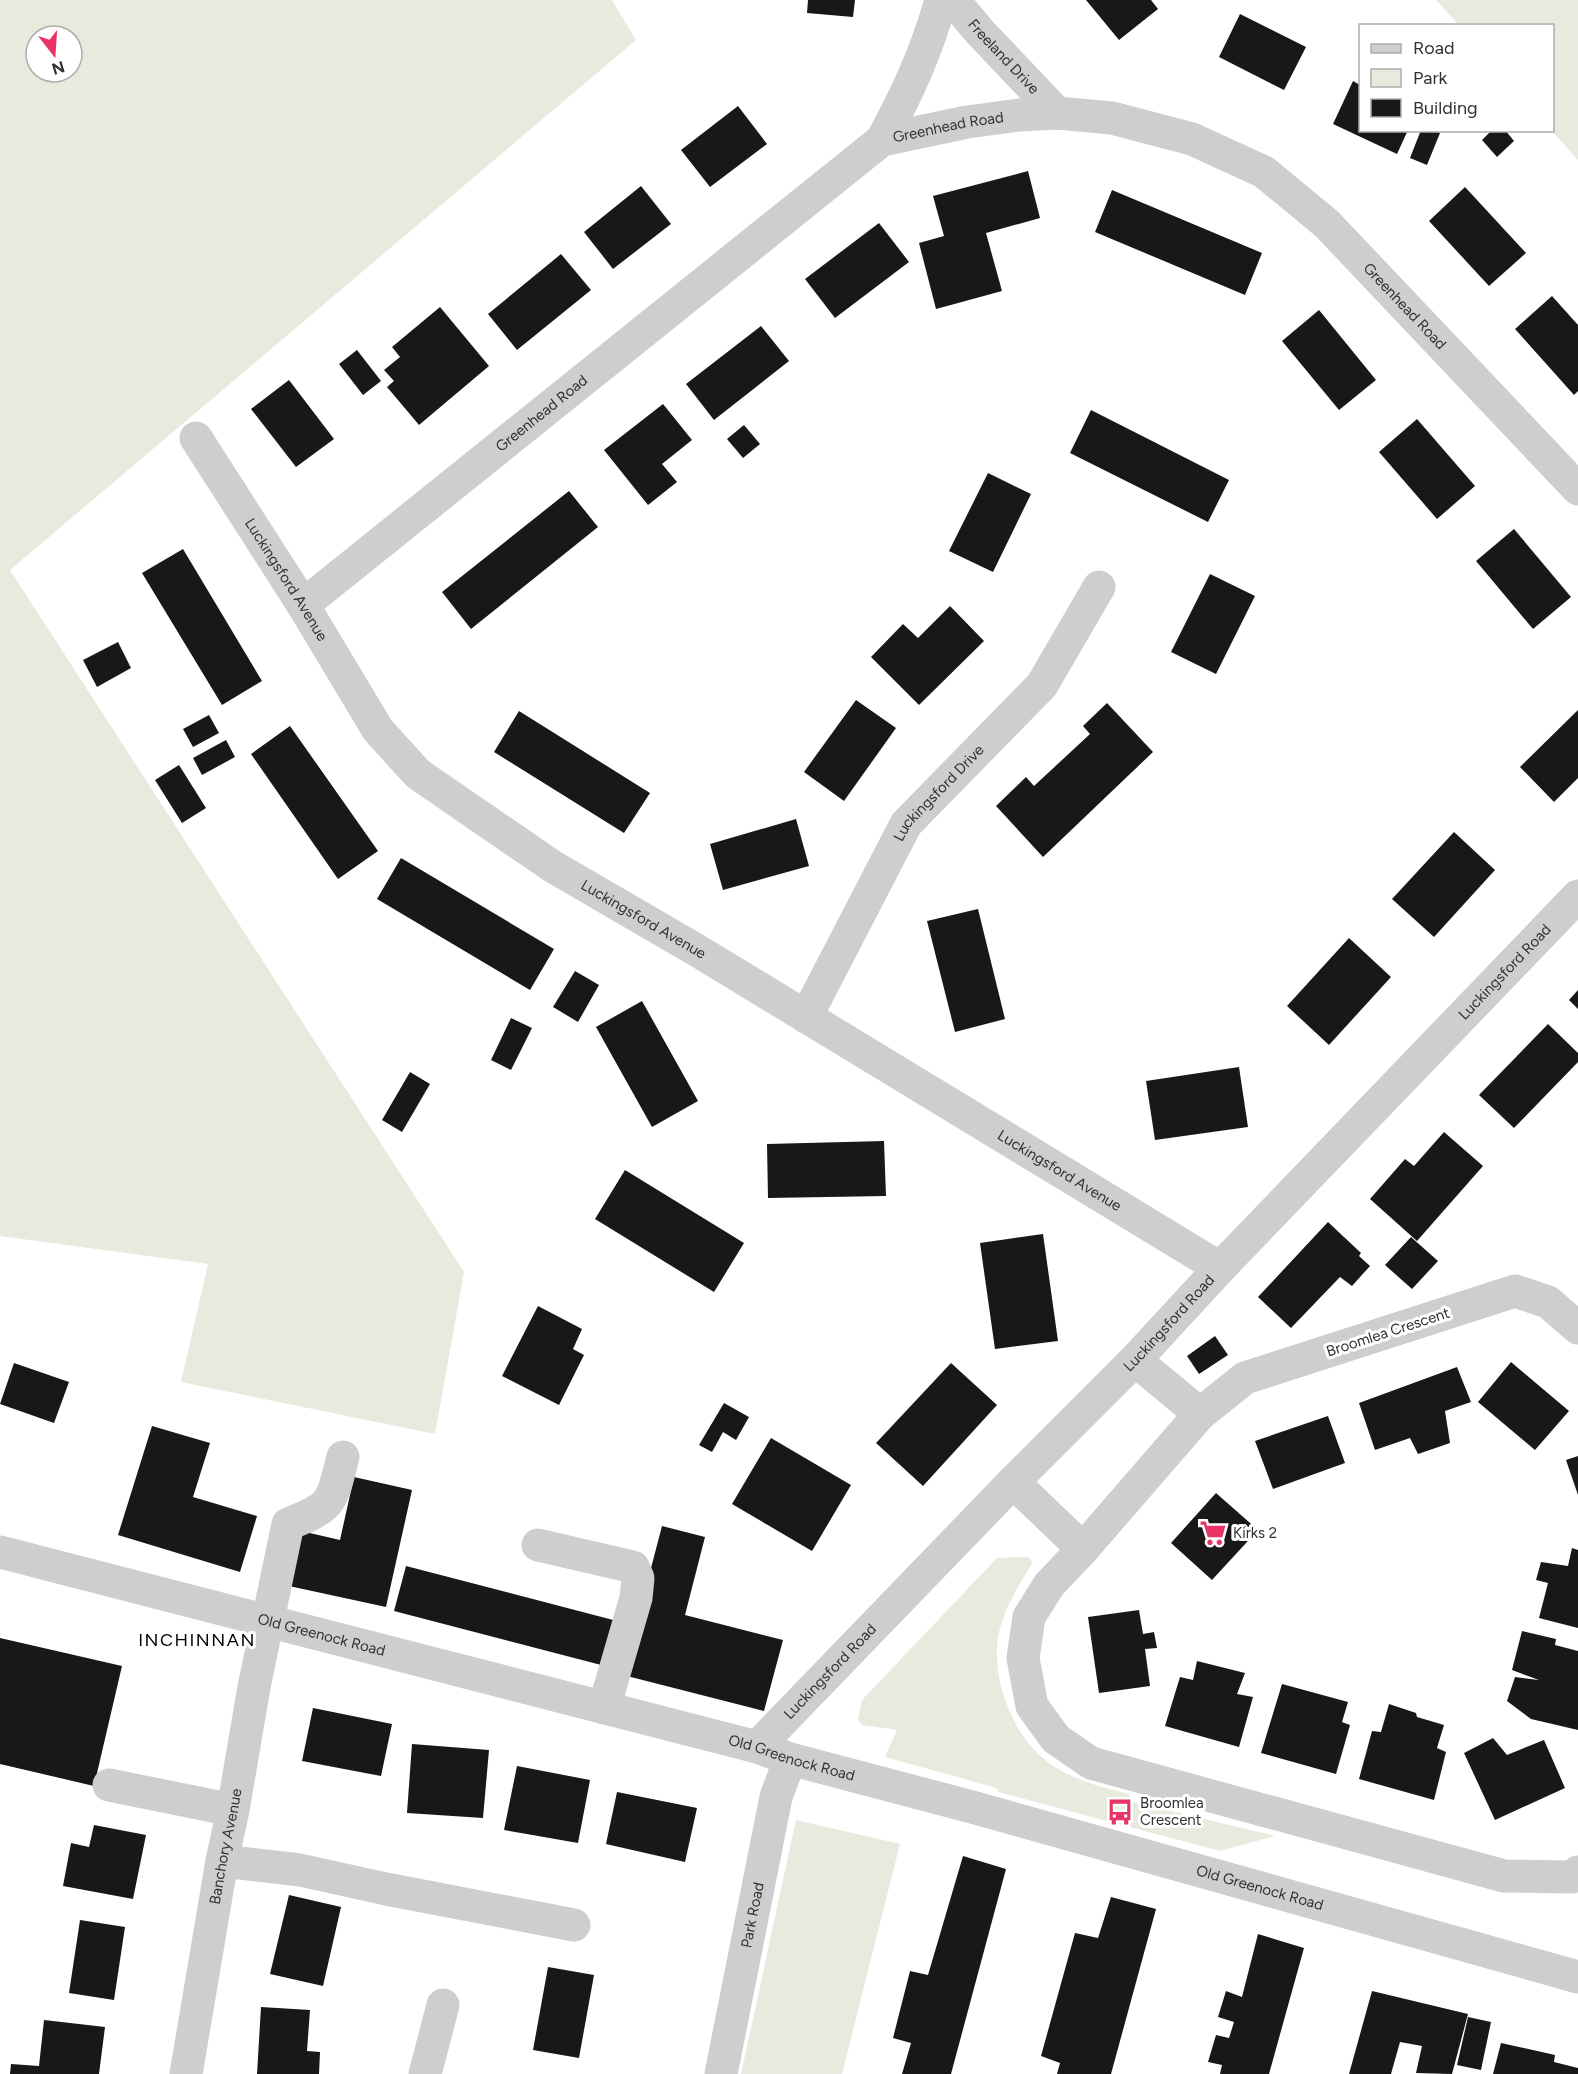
<svg xmlns="http://www.w3.org/2000/svg" width="1578" height="2074" font-family="Figtree,sans-serif">
  <style>
    .green { fill: #e7ebdd; fill-rule: evenodd }
    .building { fill: #181818 }
    .lines { fill: none; stroke-linecap: round; stroke-linejoin: round }
    .minor { stroke: #cecece; stroke-width: 33 }
    .labels { text-anchor: middle; dominant-baseline: central; stroke-width: 6; stroke-linejoin: round; paint-order: stroke }
    .street-label { font-size: 15px; fill: #313131; stroke: #fff }
    .poi-label { font-size: 15px; fill: #313131; stroke: #fff; text-anchor: start }
    .quarter-label { font-size: 18px; letter-spacing: 1.5px; fill: #000; stroke: #fff }
  </style>
  <rect width="100%" height="100%" fill="#fff"/>
  <path class="green" d="M 0,0 L 612,0 L 636,40 L 10,570 L 464,1272 L 435,1434 L 181,1382 L 208,1264 L 0,1236 ZM 36,36 L 72,36 L 72,72 L 36,72 Z
    M 1436,0 L 1578,0 L 1578,160 L 1552,131 L 1552,26 L 1459,25 Z
    M 1028,1557 L 1033,1562 C 1020,1583 1007,1604 1000,1628 C 988,1674 1012,1739 1052,1765 C 1076,1781 1102,1787 1129,1794 L 1130,1801 L 1275,1836 L 1220,1851 L 998,1792 L 998,1789 L 986,1785 L 885,1757 L 897,1730 L 862,1725 L 858,1720 L 862,1700 L 997,1558 Z
    M 796,1820 L 900,1844 L 842,2074 L 741,2074 Z"/>
  <path class="building" d="M 808,0 L 855,0 L 853,17 L 807,13 Z
    M 1086,0 L 1151,0 L 1158,9 L 1119,40 Z
    M 1240,14 L 1306,47 L 1284,90 L 1219,57 Z
    M 1353,81 L 1360,85 L 1360,130 L 1408,130 L 1397,154 L 1333,124 Z
    M 738,106 L 767,144 L 710,187 L 681,150 Z
    M 1421,130 L 1433,130 L 1440,133 L 1427,165 L 1410,158 Z
    M 1492,130 L 1505,130 L 1514,141 L 1497,157 L 1482,140 Z
    M 1028,171 L 1040,218 L 986,233 L 1002,291 L 936,309 L 919,243 L 944,236 L 933,196 Z
    M 641,186 L 671,224 L 613,269 L 584,232 Z
    M 1465,187 L 1526,253 L 1489,286 L 1429,221 Z
    M 1112,190 L 1262,253 L 1245,295 L 1095,232 Z
    M 879,223 L 909,262 L 835,318 L 805,279 Z
    M 561,254 L 591,290 L 517,350 L 488,314 Z
    M 1552,296 L 1578,325 L 1578,391 L 1574,395 L 1515,329 Z
    M 440,307 L 489,366 L 419,425 L 387,387 L 394,381 L 384,370 L 400,357 L 392,347 Z
    M 1319,310 L 1376,380 L 1339,410 L 1282,341 Z
    M 761,326 L 789,361 L 714,420 L 686,384 Z
    M 357,350 L 381,381 L 363,395 L 339,364 Z
    M 289,380 L 334,439 L 296,467 L 251,409 Z
    M 663,404 L 692,440 L 662,464 L 677,482 L 648,505 L 604,450 Z
    M 1091,410 L 1229,480 L 1208,522 L 1070,453 Z
    M 1417,419 L 1475,486 L 1437,519 L 1379,452 Z
    M 744,425 L 760,444 L 743,458 L 727,439 Z
    M 988,473 L 1031,494 L 993,572 L 949,551 Z
    M 569,491 L 598,527 L 471,629 L 442,592 Z
    M 1514,529 L 1571,597 L 1533,629 L 1476,561 Z
    M 183,549 L 262,681 L 222,705 L 142,573 Z
    M 1210,574 L 1255,596 L 1216,674 L 1171,652 Z
    M 950,606 L 984,641 L 919,705 L 871,657 L 903,624 L 918,638 Z
    M 118,642 L 131,668 L 97,687 L 83,660 Z
    M 856,700 L 896,728 L 844,801 L 804,772 Z
    M 1107,703 L 1153,752 L 1043,857 L 996,806 L 1026,777 L 1034,786 L 1090,734 L 1083,726 Z
    M 1578,710 L 1578,778 L 1554,802 L 1520,767 Z
    M 519,711 L 650,793 L 624,833 L 494,752 Z
    M 209,715 L 219,733 L 193,747 L 183,729 Z
    M 290,726 L 378,851 L 338,879 L 251,754 Z
    M 226,740 L 235,757 L 202,775 L 193,758 Z
    M 179,765 L 206,808 L 182,823 L 155,780 Z
    M 796,819 L 809,866 L 723,890 L 710,844 Z
    M 1454,832 L 1495,870 L 1434,937 L 1392,899 Z
    M 401,858 L 554,949 L 530,990 L 377,899 Z
    M 978,909 L 1005,1019 L 955,1032 L 927,921 Z
    M 1349,938 L 1391,977 L 1329,1045 L 1287,1006 Z
    M 575,971 L 599,985 L 578,1022 L 553,1007 Z
    M 1578,990 L 1578,1009 L 1569,1000 Z
    M 642,1001 L 698,1101 L 652,1127 L 596,1027 Z
    M 511,1018 L 532,1028 L 511,1070 L 491,1060 Z
    M 1548,1024 L 1578,1053 L 1578,1062 L 1514,1128 L 1479,1095 Z
    M 1239,1067 L 1248,1127 L 1155,1140 L 1146,1081 Z
    M 410,1072 L 430,1084 L 402,1132 L 382,1120 Z
    M 1444,1132 L 1483,1166 L 1417,1241 L 1370,1199 L 1405,1159 L 1414,1166 Z
    M 884,1141 L 886,1196 L 768,1198 L 767,1144 Z
    M 625,1170 L 744,1243 L 714,1292 L 595,1219 Z
    M 1328,1222 L 1361,1253 L 1359,1256 L 1370,1266 L 1352,1286 L 1340,1277 L 1291,1328 L 1258,1297 Z
    M 1043,1234 L 1058,1341 L 995,1349 L 980,1243 Z
    M 1411,1237 L 1438,1261 L 1412,1289 L 1385,1265 Z
    M 538,1306 L 582,1329 L 573,1349 L 584,1355 L 559,1405 L 502,1376 Z
    M 1215,1336 L 1228,1355 L 1199,1374 L 1187,1356 Z
    M 1511,1362 L 1569,1411 L 1535,1450 L 1478,1402 Z
    M 14,1363 L 69,1382 L 54,1423 L 0,1404 Z
    M 951,1363 L 997,1405 L 923,1486 L 876,1443 Z
    M 1457,1367 L 1471,1402 L 1445,1411 L 1450,1443 L 1418,1454 L 1410,1438 L 1375,1450 L 1359,1403 Z
    M 724,1403 L 749,1417 L 736,1440 L 723,1432 L 712,1452 L 699,1445 Z
    M 1328,1416 L 1345,1463 L 1273,1489 L 1255,1441 Z
    M 152,1426 L 210,1443 L 193,1497 L 257,1516 L 240,1572 L 118,1535 Z
    M 771,1438 L 851,1485 L 812,1551 L 732,1504 Z
    M 1578,1456 L 1578,1495 L 1566,1460 Z
    M 354,1477 L 412,1490 L 386,1607 L 289,1586 L 301,1531 L 340,1540 Z
    M 1216,1493 L 1258,1530 L 1212,1580 L 1171,1543 Z
    M 662,1526 L 705,1537 L 685,1615 L 783,1640 L 764,1711 L 623,1675 Z
    M 1572,1548 L 1578,1550 L 1578,1628 L 1539,1618 L 1548,1583 L 1536,1580 L 1541,1562 L 1568,1566 Z
    M 406,1566 L 617,1621 L 605,1666 L 394,1611 Z
    M 1139,1610 L 1143,1634 L 1154,1632 L 1157,1648 L 1145,1649 L 1150,1686 L 1099,1693 L 1088,1617 Z
    M 1522,1631 L 1556,1639 L 1555,1645 L 1578,1651 L 1578,1730 L 1531,1719 L 1507,1701 L 1515,1677 L 1539,1680 L 1512,1670 Z
    M 0,1638 L 122,1666 L 94,1786 L 0,1764 Z
    M 1197,1661 L 1245,1673 L 1237,1694 L 1253,1697 L 1239,1747 L 1165,1726 L 1180,1677 L 1193,1680 Z
    M 1282,1684 L 1348,1702 L 1342,1722 L 1350,1725 L 1336,1774 L 1261,1753 Z
    M 1389,1704 L 1416,1713 L 1417,1717 L 1444,1725 L 1437,1748 L 1446,1752 L 1434,1800 L 1359,1779 L 1372,1731 L 1381,1732 Z
    M 313,1708 L 392,1724 L 381,1776 L 302,1761 Z
    M 1493,1738 L 1507,1755 L 1544,1740 L 1565,1788 L 1495,1820 L 1464,1753 Z
    M 412,1744 L 489,1750 L 483,1818 L 407,1813 Z
    M 517,1766 L 590,1780 L 578,1843 L 504,1830 Z
    M 617,1792 L 697,1808 L 685,1862 L 606,1844 Z
    M 94,1825 L 146,1835 L 133,1899 L 63,1886 L 71,1843 L 89,1847 Z
    M 963,1856 L 1006,1869 L 951,2074 L 902,2074 L 911,2043 L 893,2038 L 910,1971 L 928,1975 Z
    M 289,1895 L 341,1907 L 323,1986 L 270,1974 Z
    M 1111,1897 L 1156,1909 L 1111,2074 L 1057,2074 L 1060,2063 L 1041,2056 L 1075,1933 L 1098,1938 Z
    M 80,1920 L 125,1927 L 114,2000 L 69,1993 Z
    M 1258,1934 L 1304,1948 L 1269,2074 L 1220,2074 L 1222,2065 L 1208,2062 L 1216,2035 L 1229,2038 L 1234,2022 L 1218,2017 L 1226,1991 L 1242,1997 Z
    M 548,1967 L 594,1975 L 579,2058 L 533,2050 Z
    M 1372,1991 L 1468,2014 L 1452,2074 L 1416,2073 L 1422,2046 L 1400,2042 L 1391,2074 L 1349,2074 Z
    M 261,2007 L 310,2010 L 307,2051 L 320,2052 L 319,2074 L 257,2074 Z
    M 1468,2017 L 1491,2022 L 1481,2070 L 1457,2065 Z
    M 44,2020 L 105,2027 L 99,2074 L 10,2074 L 11,2064 L 39,2066 Z
    M 1501,2043 L 1555,2055 L 1554,2062 L 1578,2068 L 1578,2074 L 1493,2074 Z"/>
  <g class="lines">
    <g class="minor">
      <path id="s1" d="M 953,0 L 980,32 L 1057,113"/>
      <path d="M 882,140 C 908,92 926,53 941,0"/>
      <path id="s2" d="M 196,438 L 303,605 L 378,730 L 418,774 L 552,866 L 698,951 L 1220,1268"/>
      <path id="s3" d="M 303,605 L 882,140 L 967,122 L 1019,115 L 1057,113 L 1112,118 L 1192,139 L 1264,172 L 1327,224 L 1578,489"/>
      <path id="s4" d="M 806,1017 L 906,824 L 1042,685 L 1099,587"/>
      <path d="M 1578,1328 L 1548,1302 L 1515,1291 L 1245,1378 L 1200,1414 L 1083,1549 L 1049,1585 L 1029,1617 L 1023,1658 L 1032,1706 L 1056,1739 L 1091,1763 L 1504,1876 L 1572,1877 L 1578,1872"/>
      <path d="M 1135,1360 L 1200,1414"/>
      <path d="M 1013,1482 L 1083,1549"/>
      <path d="M 538,1545 L 633,1567 L 638,1578 L 636,1598 L 604,1708"/>
      <path id="s5" d="M 0,1552 L 757,1747 L 790,1759 L 972,1807 L 1578,1977"/>
      <path id="s6" d="M 757,1747 L 1013,1482 L 1135,1360 L 1220,1268 L 1578,896"/>
      <path d="M 109,1785 L 233,1810"/>
      <path d="M 222,1861 L 300,1870 L 386,1889 L 574,1925"/>
      <path id="s7" d="M 186,2074 L 222,1861 L 233,1810 L 254,1687 L 288,1524 C 334,1506 331,1503 343,1457"/>
      <path d="M 425,2074 L 443,2005"/>
      <path id="s8" d="M 721,2074 L 776,1797 L 790,1759"/>
    </g>
  </g>
  <defs>
    <g id="supermarket-bare" transform="scale(2.07)"><path d="M-6-5.5h2.5l.6 2H6L4.5 2H-2.5L-4.4-4H-6ZM-1.5 3.2a1.3 1.3 0 1 0 .1 0ZM3 3.2a1.3 1.3 0 1 0 .1 0Z" fill="#e93364" stroke="#fff" stroke-width="2.5" paint-order="stroke"/></g>
    <g id="bus-bare" transform="scale(2.07)"><path d="M-5-6H5V4H4V6H2V4H-2V6H-4V4H-5ZM-3.5-4V0h7V-4ZM-3.5 1.2v1.5H-2V1.2ZM2 1.2v1.5H3.5V1.2Z" fill="#e93364" stroke="#fff" stroke-width="2.5" paint-order="stroke"/></g>
  </defs>
  <g fill-rule="evenodd">
    <use href="#supermarket-bare" x="1213" y="1533"/>
    <use href="#bus-bare" x="1120" y="1812"/>
  </g>
  <g class="labels">
    <g class="street-label">
      <text stroke="none"><textPath href="#s1" startOffset="76">Freeland Drive</textPath></text>
      <text stroke="none"><textPath href="#s3" startOffset="810">Greenhead Road</textPath></text>
      <text stroke="none"><textPath href="#s3" startOffset="1332">Greenhead Road</textPath></text>
      <text stroke="none"><textPath href="#s3" startOffset="306">Greenhead Road</textPath></text>
      <text stroke="none"><textPath href="#s2" startOffset="168">Luckingsford Avenue</textPath></text>
      <text stroke="none"><textPath href="#s4" startOffset="262">Luckingsford Drive</textPath></text>
      <text stroke="none"><textPath href="#s2" startOffset="672">Luckingsford Avenue</textPath></text>
      <text stroke="none"><textPath href="#s6" startOffset="1077">Luckingsford Road</textPath></text>
      <text stroke="none"><textPath href="#s2" startOffset="1158">Luckingsford Avenue</textPath></text>
      <text stroke="none"><textPath href="#s6" startOffset="591">Luckingsford Road</textPath></text>
      <text transform="translate(1388 1332) rotate(-18)">Broomlea Crescent</text>
      <text stroke="none"><textPath href="#s5" startOffset="332">Old Greenock Road</textPath></text>
      <text stroke="none"><textPath href="#s6" startOffset="105">Luckingsford Road</textPath></text>
      <text stroke="none"><textPath href="#s5" startOffset="818">Old Greenock Road</textPath></text>
      <text stroke="none"><textPath href="#s7" startOffset="231">Banchory Avenue</textPath></text>
      <text stroke="none"><textPath href="#s5" startOffset="1304">Old Greenock Road</textPath></text>
      <text stroke="none"><textPath href="#s8" startOffset="162">Park Road</textPath></text>
    </g>
    <g class="poi-label">
      <text x="1233" y="1533">Kirks 2</text>
      <text x="1140" y="1803">Broomlea<tspan x="1140" dy="17">Crescent</tspan></text>
    </g>
    <g class="quarter-label">
      <text x="197" y="1640">INCHINNAN</text>
    </g>
  </g>
  <rect x="1359" y="24" width="195" height="108" fill="#ffffff" stroke="#adadad" stroke-width="1.5"/>
  <rect x="1371" y="44" width="30" height="9" fill="#cecece" stroke="#adadad" stroke-width="1.5"/>
  <text x="1413" y="54" font-size="18" fill="#313131">Road</text>
  <rect x="1371" y="69" width="30" height="18" fill="#e7ebdd" stroke="#adadad" stroke-width="1.5"/>
  <text x="1413" y="84" font-size="18" fill="#313131">Park</text>
  <rect x="1371" y="99" width="30" height="18" fill="#181818" stroke="#adadad" stroke-width="1.5"/>
  <text x="1413" y="114" font-size="18" fill="#313131">Building</text>
  <g transform="translate(54 54) rotate(163)"><circle r="28" fill="#ffffff" stroke="#adadad" stroke-width="1.5"/>
  <path d="M0-4.5L10 22L0 15L-10 22Z" fill="#e93364"/>
  <text y="-9" font-size="16" font-weight="bold" text-anchor="middle" fill="#313131">N</text>
  </g>
</svg>
